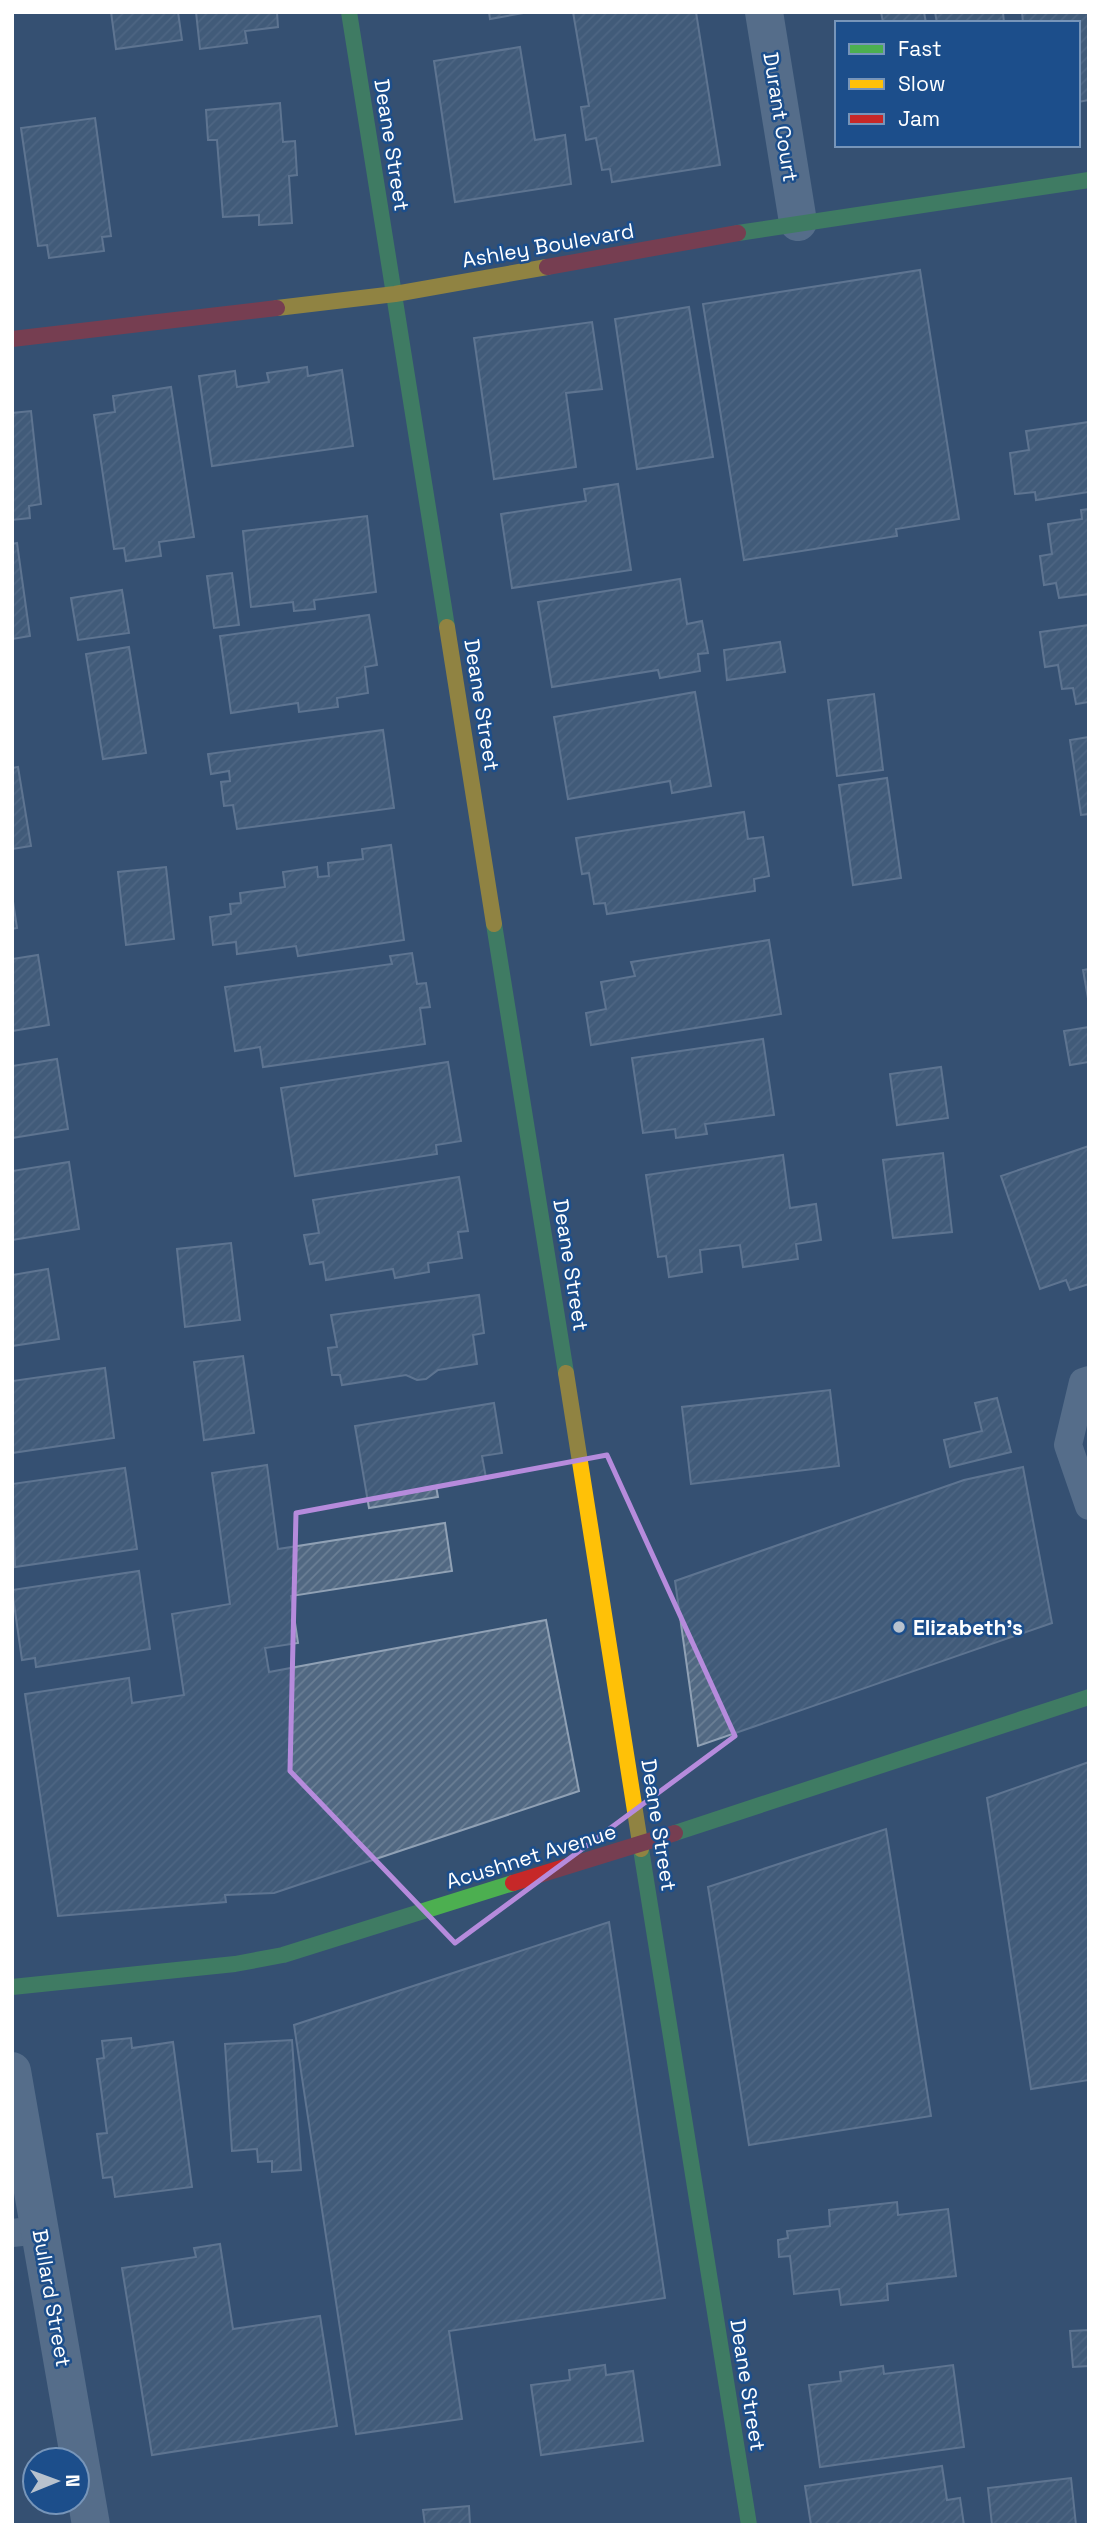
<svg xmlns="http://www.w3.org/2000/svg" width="1101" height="2537" font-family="'Space Grotesk',sans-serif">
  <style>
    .building { fill: url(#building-hatch); stroke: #90a1b5; stroke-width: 2 }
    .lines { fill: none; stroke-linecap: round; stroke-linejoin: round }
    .lane { stroke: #7c90a6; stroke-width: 28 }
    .street { stroke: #7c90a6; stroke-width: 38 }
    .fast { stroke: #4caf50; stroke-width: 16 }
    .slow { stroke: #ffc107; stroke-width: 16 }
    .jam { stroke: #c62828; stroke-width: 16 }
    .marked { fill: none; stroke: #b68bdc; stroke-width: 5; stroke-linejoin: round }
    .poi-dot { fill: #b8c2ce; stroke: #1c4e8b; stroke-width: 2.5 }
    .labels { text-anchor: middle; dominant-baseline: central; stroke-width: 5; stroke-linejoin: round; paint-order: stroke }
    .street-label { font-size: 21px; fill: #fff; stroke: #1c4e8b }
    .poi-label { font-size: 21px; font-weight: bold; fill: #fff; stroke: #1c4e8b; text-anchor: start }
  </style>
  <defs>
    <pattern id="building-hatch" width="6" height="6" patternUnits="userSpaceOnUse" patternTransform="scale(1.75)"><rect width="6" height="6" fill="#516882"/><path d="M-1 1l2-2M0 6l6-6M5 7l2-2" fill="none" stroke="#6b7f95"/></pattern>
  </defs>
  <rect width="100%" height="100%" fill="#355172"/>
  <path class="building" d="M 111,12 L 178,12 L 182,40 L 116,49 Z
    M 196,12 L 277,12 L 278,27 L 245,31 L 247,43 L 200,49 Z
    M 489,12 L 529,12 L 490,19 Z
    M 573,12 L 696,12 L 720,165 L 612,182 L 610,169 L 602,170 L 596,138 L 586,140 L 581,107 L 589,106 Z
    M 881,12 L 924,12 L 926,23 L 880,23 L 883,22 Z
    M 935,12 L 1003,12 L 1004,23 L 937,23 Z
    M 1022,12 L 1089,12 L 1089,100 L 1078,102 L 1078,23 L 1023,23 Z
    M 520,47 L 535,140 L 565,135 L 571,184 L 455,202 L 434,61 Z
    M 280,103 L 283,142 L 295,141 L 297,175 L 289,176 L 292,223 L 259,225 L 259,215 L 223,217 L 217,140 L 208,140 L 206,110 Z
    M 95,118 L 111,236 L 102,237 L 104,251 L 49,258 L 47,245 L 38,246 L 21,128 Z
    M 920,270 L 959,519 L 896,529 L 897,536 L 744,560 L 703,304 Z
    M 689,307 L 713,457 L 637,469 L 615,319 Z
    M 592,322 L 602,389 L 566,393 L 576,467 L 494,479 L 474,338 Z
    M 307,367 L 308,376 L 342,370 L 353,446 L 212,466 L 199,376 L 235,371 L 237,387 L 269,382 L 267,373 Z
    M 171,387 L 194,537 L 159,542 L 161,556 L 126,561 L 124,548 L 114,549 L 94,415 L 115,412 L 113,396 Z
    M 31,411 L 41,504 L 29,506 L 30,518 L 12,520 L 12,413 Z
    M 1089,422 L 1089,492 L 1036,500 L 1035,492 L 1015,494 L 1010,453 L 1029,450 L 1026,431 Z
    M 618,484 L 631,570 L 512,588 L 501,514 L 586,501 L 584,489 Z
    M 1089,509 L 1089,594 L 1059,598 L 1056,583 L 1044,585 L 1040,556 L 1052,554 L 1048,524 L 1082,519 L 1081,510 Z
    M 367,516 L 376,592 L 314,600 L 315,609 L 294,611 L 293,602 L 251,607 L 243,531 Z
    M 17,543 L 30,636 L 12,639 L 12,544 Z
    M 232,573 L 239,625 L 214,628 L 207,576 Z
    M 680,579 L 687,624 L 702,621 L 708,653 L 698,654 L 700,671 L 660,678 L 658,670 L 552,687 L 538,602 Z
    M 122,590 L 129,633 L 78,640 L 71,598 Z
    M 369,615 L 377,665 L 365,667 L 368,693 L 337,698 L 338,707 L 299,712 L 298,703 L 231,713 L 220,636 Z
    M 1089,625 L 1089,702 L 1076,704 L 1073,688 L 1062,689 L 1058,665 L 1045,667 L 1040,632 Z
    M 780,642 L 785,672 L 727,680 L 724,650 Z
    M 129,647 L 146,753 L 103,759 L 86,654 Z
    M 695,692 L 711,786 L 672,793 L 670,781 L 568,799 L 554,717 Z
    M 874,694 L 883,770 L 837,776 L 828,700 Z
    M 383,730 L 394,808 L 237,829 L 233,805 L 224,806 L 221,782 L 230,781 L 229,771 L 211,774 L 208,754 Z
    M 1089,737 L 1089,814 L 1081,815 L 1070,740 Z
    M 18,767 L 31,846 L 12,849 L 12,768 Z
    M 887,778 L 901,878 L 853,885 L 839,785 Z
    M 744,812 L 748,839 L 763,837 L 769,876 L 754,879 L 755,891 L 607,914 L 605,903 L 594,904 L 589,873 L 582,874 L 576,838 Z
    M 391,845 L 404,940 L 298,956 L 296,946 L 237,954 L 236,942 L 213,945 L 210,917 L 231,914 L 230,904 L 241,903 L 240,893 L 285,887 L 283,872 L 317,867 L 318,877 L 329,876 L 328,863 L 363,859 L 362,849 Z
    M 166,867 L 174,939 L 126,945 L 118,872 Z
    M 12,895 L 17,928 L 12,929 Z
    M 769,940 L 781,1014 L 591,1045 L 586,1013 L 606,1009 L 601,982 L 635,976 L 631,962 Z
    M 412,953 L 417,984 L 426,983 L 430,1007 L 420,1008 L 425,1044 L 263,1067 L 260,1047 L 235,1051 L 225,987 L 392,964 L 390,956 Z
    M 38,955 L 49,1025 L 12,1031 L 12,959 Z
    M 1089,969 L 1089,1004 L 1083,970 Z
    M 1089,1027 L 1089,1062 L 1070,1065 L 1064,1031 Z
    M 763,1039 L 774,1115 L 705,1124 L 707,1134 L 676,1138 L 675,1129 L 643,1133 L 632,1058 Z
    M 57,1059 L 68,1129 L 12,1138 L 12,1066 Z
    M 448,1062 L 461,1141 L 436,1145 L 437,1154 L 295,1176 L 281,1088 Z
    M 941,1067 L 948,1118 L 897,1125 L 890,1074 Z
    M 1089,1146 L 1089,1284 L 1070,1290 L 1066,1280 L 1040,1289 L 1001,1176 Z
    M 943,1153 L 952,1232 L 893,1238 L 883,1160 Z
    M 783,1155 L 790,1208 L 816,1204 L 821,1240 L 796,1244 L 798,1259 L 743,1267 L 740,1245 L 700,1250 L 702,1272 L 669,1277 L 666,1256 L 658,1257 L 646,1175 Z
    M 69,1162 L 79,1229 L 12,1240 L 12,1171 Z
    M 459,1177 L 468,1231 L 458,1232 L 462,1258 L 428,1263 L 429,1272 L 395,1278 L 393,1269 L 326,1280 L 323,1262 L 310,1264 L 304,1235 L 319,1233 L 313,1200 Z
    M 231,1243 L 240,1320 L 185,1327 L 177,1249 Z
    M 48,1269 L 59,1339 L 12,1346 L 12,1275 Z
    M 479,1295 L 484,1333 L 473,1335 L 477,1364 L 438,1370 L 426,1379 L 417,1380 L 406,1375 L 342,1385 L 340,1375 L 332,1375 L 328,1348 L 337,1347 L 331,1315 Z
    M 243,1356 L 254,1433 L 204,1440 L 194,1362 Z
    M 105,1368 L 114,1438 L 12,1453 L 12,1381 Z
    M 830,1390 L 839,1466 L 691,1484 L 682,1407 Z
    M 997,1398 L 1011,1452 L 950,1467 L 944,1440 L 982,1431 L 975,1403 Z
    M 494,1403 L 502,1453 L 482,1456 L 486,1478 L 436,1486 L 438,1497 L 369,1508 L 355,1426 Z
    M 267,1465 L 278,1549 L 445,1523 L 452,1571 L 291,1596 L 298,1643 L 265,1648 L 269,1672 L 546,1620 L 579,1791 L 274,1893 L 225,1895 L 226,1902 L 58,1916 L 25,1694 L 129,1678 L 132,1703 L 184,1695 L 172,1614 L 230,1604 L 212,1473 Z
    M 1023,1467 L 1052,1623 L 698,1746 L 675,1581 L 964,1480 Z
    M 125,1468 L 137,1549 L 15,1567 L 12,1484 Z
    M 139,1571 L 150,1649 L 36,1667 L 35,1658 L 22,1660 L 12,1590 Z
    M 1089,1762 L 1089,2080 L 1031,2089 L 987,1798 Z
    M 886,1829 L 931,2116 L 749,2145 L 708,1887 Z
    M 609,1922 L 665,2298 L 449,2331 L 462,2419 L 356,2434 L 294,2025 Z
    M 131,2038 L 132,2048 L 173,2042 L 192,2187 L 115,2197 L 112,2177 L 103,2178 L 97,2134 L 107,2133 L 97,2059 L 104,2058 L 102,2041 Z
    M 292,2040 L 301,2170 L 272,2172 L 272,2161 L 258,2162 L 257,2149 L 232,2151 L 225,2044 Z
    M 897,2202 L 898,2215 L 948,2209 L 956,2276 L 887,2284 L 888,2300 L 841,2305 L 839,2289 L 794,2294 L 790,2256 L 779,2257 L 778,2240 L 788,2238 L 787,2231 L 830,2226 L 829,2210 Z
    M 220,2244 L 233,2329 L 320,2316 L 337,2426 L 152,2455 L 122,2268 L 196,2257 L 194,2248 Z
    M 1089,2330 L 1089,2366 L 1073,2367 L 1070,2331 Z
    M 605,2365 L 606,2375 L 633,2371 L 643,2441 L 541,2455 L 531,2385 L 570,2380 L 569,2370 Z
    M 953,2365 L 964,2447 L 820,2467 L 809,2385 L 841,2381 L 840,2372 L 883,2366 L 884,2374 Z
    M 942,2466 L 947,2500 L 960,2498 L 964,2525 L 811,2525 L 805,2486 Z
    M 1071,2478 L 1076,2525 L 992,2525 L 988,2488 Z
    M 469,2506 L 470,2525 L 425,2525 L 423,2510 Z"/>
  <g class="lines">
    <path class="lane" d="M 1089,1380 L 1083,1382 L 1068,1445 L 1089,1506
      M 12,2233 L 40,2230"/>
    <path class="street" d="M 764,12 L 798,222
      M 12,2071 L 91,2525"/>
    <path class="fast" d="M 349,12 L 447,627
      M 738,233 L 1089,180
      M 494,924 L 566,1373
      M 675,1833 L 1089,1697
      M 641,1849 L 749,2525
      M 12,1987 L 235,1964 L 283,1955 L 513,1883"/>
    <path class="slow" d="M 277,308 L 395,294 L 547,267
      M 447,627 L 494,924
      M 566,1373 L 641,1849"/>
    <path class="jam" d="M 547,267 L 738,233
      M 12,339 L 277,308
      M 513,1883 L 675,1833"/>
  </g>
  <path d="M0 0H1101V2537H0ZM 607,1455 L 735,1736 L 455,1943 L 290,1771 L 296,1513 Z" fill="#355172" fill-opacity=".55" fill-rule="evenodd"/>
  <path class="marked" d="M 607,1455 L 735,1736 L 455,1943 L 290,1771 L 296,1513 Z"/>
  <circle class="poi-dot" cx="899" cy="1627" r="7"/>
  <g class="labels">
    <g class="street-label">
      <text transform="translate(781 117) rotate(81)">Durant Court</text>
      <text transform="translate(392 145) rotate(81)">Deane Street</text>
      <text transform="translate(548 245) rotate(-10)">Ashley Boulevard</text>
      <text transform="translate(482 705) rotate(81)">Deane Street</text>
      <text transform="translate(571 1265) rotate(81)">Deane Street</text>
      <text transform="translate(659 1825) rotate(81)">Deane Street</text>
      <text transform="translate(531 1856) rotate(-17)">Acushnet Avenue</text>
      <text transform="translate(52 2298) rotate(80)">Bullard Street</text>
      <text transform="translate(748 2385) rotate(81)">Deane Street</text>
    </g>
    <g class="poi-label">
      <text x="913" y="1627">Elizabeth's</text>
    </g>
  </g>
  <rect width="1101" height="2537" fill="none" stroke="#ffffff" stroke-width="28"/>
  <rect x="835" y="21" width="245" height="126" fill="#1c4e8b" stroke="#7795b9" stroke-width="2"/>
  <rect x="849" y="44" width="35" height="10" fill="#4caf50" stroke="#7795b9" stroke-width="2"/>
  <text x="898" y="56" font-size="21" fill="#ffffff">Fast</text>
  <rect x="849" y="79" width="35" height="10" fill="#ffc107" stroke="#7795b9" stroke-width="2"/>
  <text x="898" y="91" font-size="21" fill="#ffffff">Slow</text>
  <rect x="849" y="114" width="35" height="10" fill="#c62828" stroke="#7795b9" stroke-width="2"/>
  <text x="898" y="126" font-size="21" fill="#ffffff">Jam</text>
  <g transform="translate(56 2481) rotate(89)"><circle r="33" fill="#1c4e8b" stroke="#7795b9" stroke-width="2"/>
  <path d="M0-5L12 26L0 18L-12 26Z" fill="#b8c2ce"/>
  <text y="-10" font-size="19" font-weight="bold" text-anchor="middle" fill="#ffffff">N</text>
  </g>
</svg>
